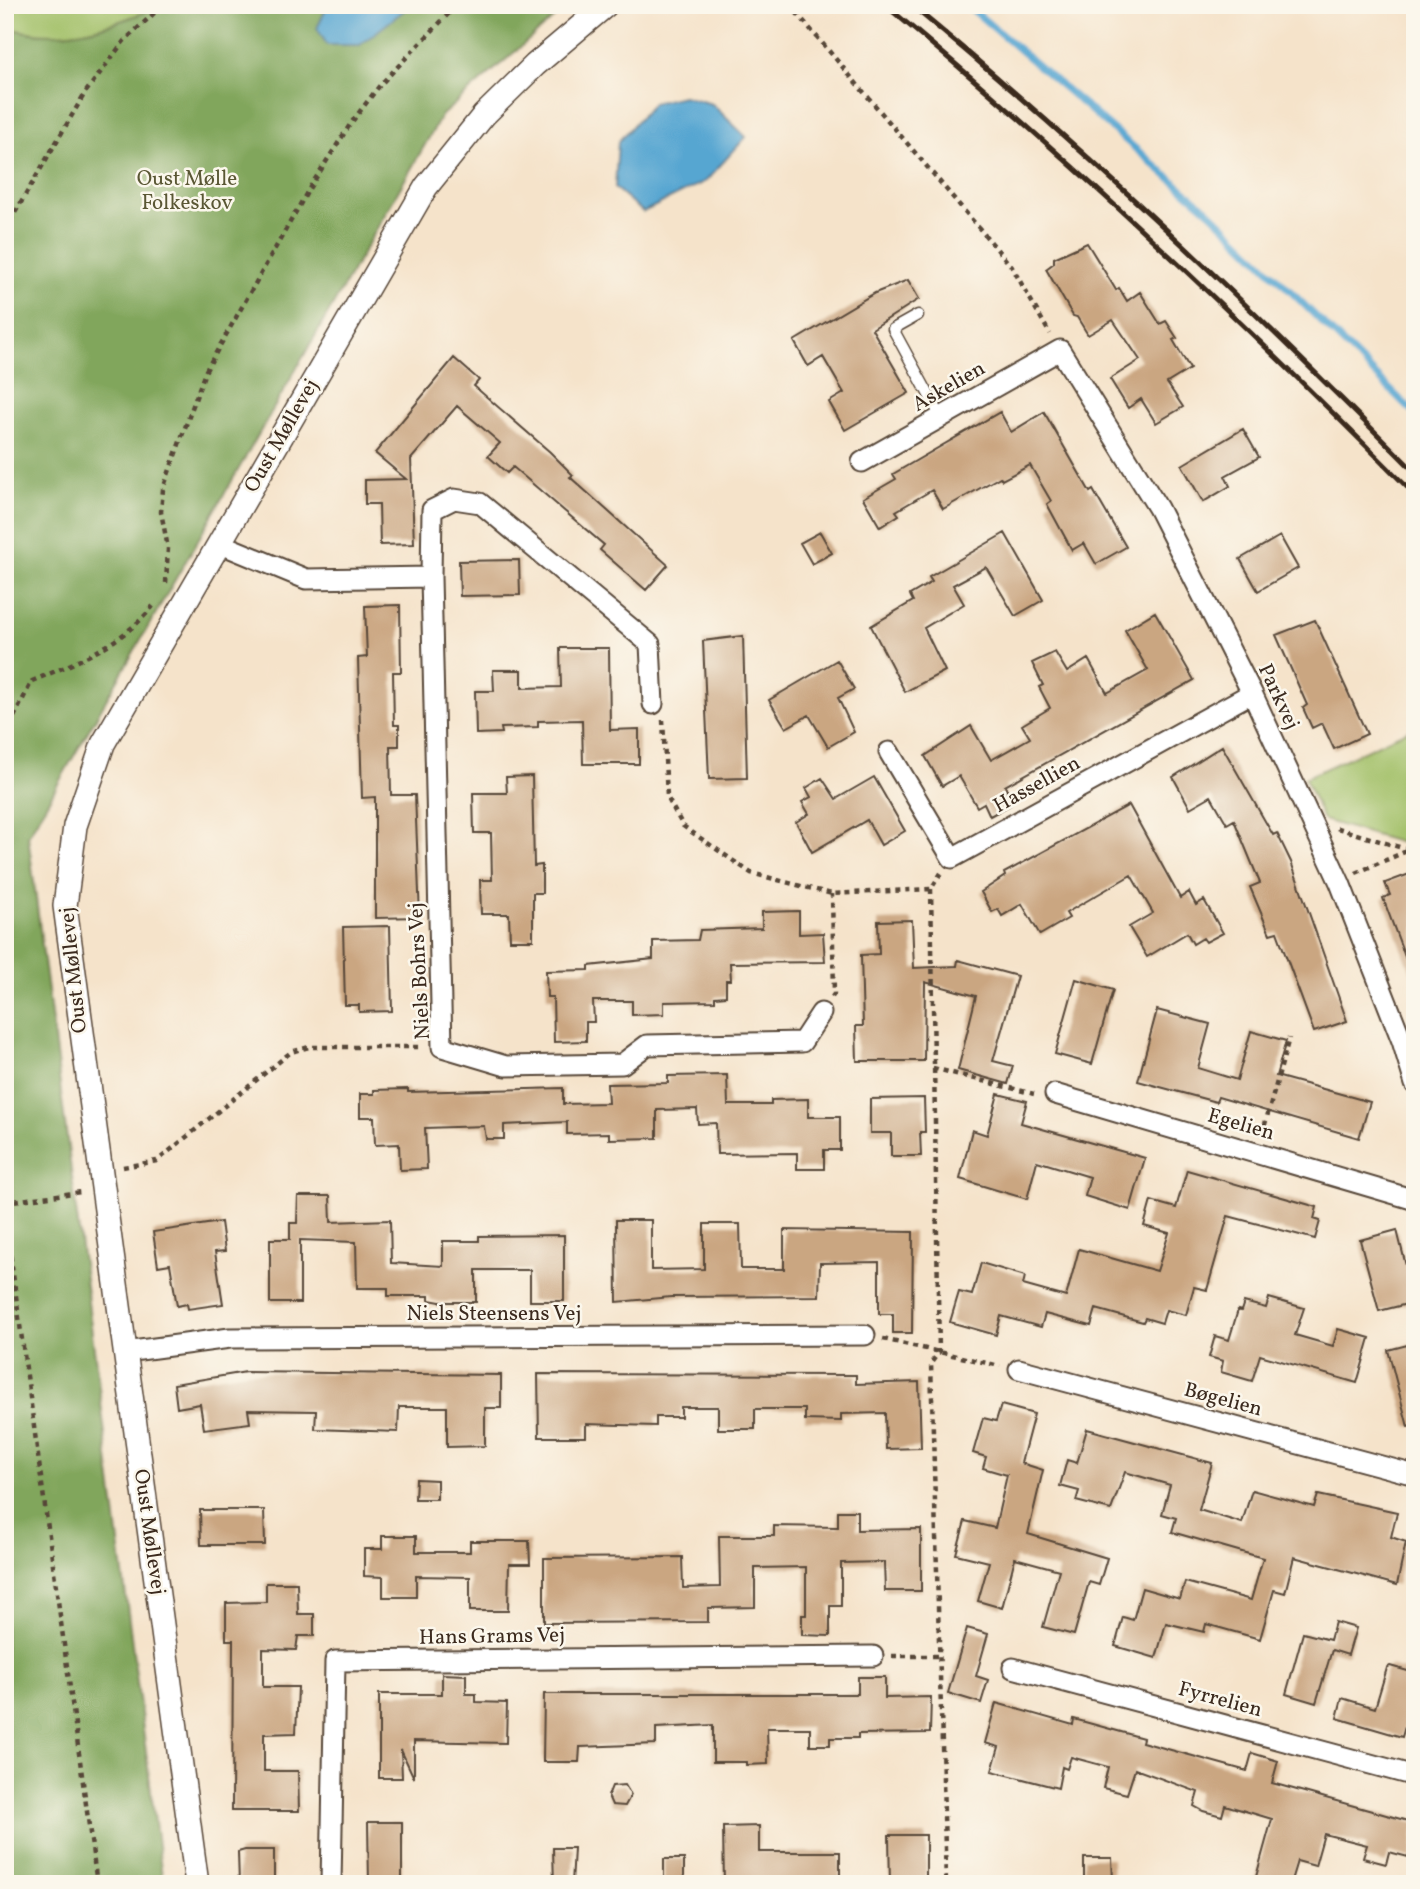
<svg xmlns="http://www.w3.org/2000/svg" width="1420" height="1889" font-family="Vollkorn,serif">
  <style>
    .green { fill: #a2c068; stroke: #6e7543; stroke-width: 2 }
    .forest { fill: #81a65c; stroke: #5e683d; stroke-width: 2 }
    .water { fill: #57a6d1; stroke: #496878; stroke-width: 2 }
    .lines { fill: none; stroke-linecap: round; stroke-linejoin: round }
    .stream { stroke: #57a6d1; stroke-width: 7 }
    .building { fill: #caa681 }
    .service-casing { stroke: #574638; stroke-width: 13 }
    .minor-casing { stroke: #574638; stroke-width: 23 }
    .tertiary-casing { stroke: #574638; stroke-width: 26 }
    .path { stroke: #574638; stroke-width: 4.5; stroke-dasharray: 5 5; stroke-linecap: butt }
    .service { stroke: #fff; stroke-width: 10 }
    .minor { stroke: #fff; stroke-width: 19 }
    .tertiary { stroke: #fff; stroke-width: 23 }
    .rail { stroke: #3b2a1e; stroke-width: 5 }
    .labels { text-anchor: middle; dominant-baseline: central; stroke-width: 5; stroke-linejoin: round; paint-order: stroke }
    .park-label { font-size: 21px; fill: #5a5734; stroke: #fbf7ec }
    .street-label { font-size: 21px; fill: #3b2a1e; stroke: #fbf7ec }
  </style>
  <rect width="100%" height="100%" fill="#fbf7ec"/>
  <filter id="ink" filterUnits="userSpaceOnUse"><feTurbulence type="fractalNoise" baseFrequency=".0143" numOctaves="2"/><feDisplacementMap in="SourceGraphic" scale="14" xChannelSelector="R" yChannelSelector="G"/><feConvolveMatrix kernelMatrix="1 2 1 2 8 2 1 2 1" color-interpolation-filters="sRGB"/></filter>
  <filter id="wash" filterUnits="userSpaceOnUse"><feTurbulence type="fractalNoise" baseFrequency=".00686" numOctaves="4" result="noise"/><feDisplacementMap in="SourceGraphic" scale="28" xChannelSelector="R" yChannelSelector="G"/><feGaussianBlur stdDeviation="1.57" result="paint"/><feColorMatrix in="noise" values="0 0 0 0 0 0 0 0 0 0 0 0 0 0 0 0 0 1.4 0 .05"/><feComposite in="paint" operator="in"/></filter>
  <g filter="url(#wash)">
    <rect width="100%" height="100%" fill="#f5e3ca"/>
    <path class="green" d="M 5,5 L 163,5 C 112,26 60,45 5,27 Z
      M 1415,727 L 1415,843 L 1408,845 L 1323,820 L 1305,778 Z"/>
    <path class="forest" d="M 163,5 L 569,5 L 442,115 L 28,836 L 163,1884 L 5,1884 L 5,27 C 60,45 112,26 163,5 Z"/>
    <path class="water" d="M 328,5 L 411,5 L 360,45 L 327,45 L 317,28 Z
      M 683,96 L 712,104 L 746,137 L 706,181 L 643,212 L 615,188 L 618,142 L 653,103 Z"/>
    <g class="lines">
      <path class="stream" d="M 967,5 L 1211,213 L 1415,414"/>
    </g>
    <g id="blocks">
      <path class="building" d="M 1087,243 L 1116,290 L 1119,288 L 1127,301 L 1140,292 L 1160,324 L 1166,321 L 1177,338 L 1173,340 L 1190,369 L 1167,383 L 1183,407 L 1156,423 L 1141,399 L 1128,408 L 1110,379 L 1140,360 L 1113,320 L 1088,335 L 1077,317 L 1073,316 L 1046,269 L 1054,263 L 1054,258 Z
        M 908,280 L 919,299 L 872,329 L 909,393 L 845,430 L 829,402 L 844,393 L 823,357 L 808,366 L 794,341 L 875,293 Z
        M 454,358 L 479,380 L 474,386 L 550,452 L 573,475 L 570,477 L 668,565 L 646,590 L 600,550 L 604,545 L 513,467 L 507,473 L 488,456 L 500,443 L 457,406 L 411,459 L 414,544 L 380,545 L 379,504 L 365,504 L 365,480 L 406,479 L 375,453 Z
        M 1000,412 L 1011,432 L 1044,412 L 1090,492 L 1093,490 L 1126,547 L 1096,564 L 1084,543 L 1072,550 L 1047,504 L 1051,501 L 1030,465 L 1002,480 L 1000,477 L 943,509 L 932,490 L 896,511 L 899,515 L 880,527 L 863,498 L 896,479 L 893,474 Z
        M 1243,429 L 1259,457 L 1225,476 L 1230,486 L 1203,502 L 1182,465 Z
        M 820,532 L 832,553 L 812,564 L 800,543 Z
        M 1005,533 L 1043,600 L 1015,616 L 986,567 L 953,585 L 964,604 L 924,628 L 945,671 L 905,692 L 871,626 L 913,601 L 910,595 L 932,582 L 929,577 Z
        M 1280,536 L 1298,568 L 1258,591 L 1240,559 Z
        M 519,560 L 520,595 L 460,596 L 459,561 Z
        M 400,605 L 401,672 L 393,672 L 394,725 L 399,725 L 399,746 L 390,746 L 391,795 L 415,795 L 420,917 L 375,918 L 375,797 L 362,798 L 358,658 L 367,657 L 365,606 Z
        M 1155,612 L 1194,680 L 1005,786 L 1007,790 L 1003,792 L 1010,805 L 990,816 L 984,803 L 977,807 L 959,776 L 942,786 L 925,756 L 971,726 L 991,760 L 1030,738 L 1022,725 L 1050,708 L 1039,687 L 1043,685 L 1032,663 L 1055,652 L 1067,672 L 1088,659 L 1107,693 L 1148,670 L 1125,630 Z
        M 1315,620 L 1367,734 L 1334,749 L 1322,723 L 1312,728 L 1303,708 L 1307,705 L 1276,635 Z
        M 743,636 L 747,778 L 709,779 L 703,641 Z
        M 560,648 L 609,648 L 610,730 L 639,729 L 639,764 L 583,764 L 582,720 L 538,721 L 538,727 L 501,728 L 502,733 L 476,734 L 475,691 L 494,691 L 493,670 L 522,670 L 522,688 L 561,687 Z
        M 837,660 L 854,689 L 838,698 L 854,732 L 828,747 L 809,715 L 786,728 L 769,700 Z
        M 1222,746 L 1273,835 L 1277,833 L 1291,862 L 1347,1021 L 1314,1032 L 1277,932 L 1270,934 L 1250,887 L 1260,883 L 1234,820 L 1227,824 L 1211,796 L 1190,808 L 1173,777 Z
        M 532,776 L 534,866 L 542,865 L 542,893 L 533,893 L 533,940 L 510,940 L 509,914 L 481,914 L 480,880 L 492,880 L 491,833 L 474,833 L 473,793 L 507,793 L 506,777 Z
        M 874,777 L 905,831 L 881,845 L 867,820 L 812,852 L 796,822 L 809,814 L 802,802 L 811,797 L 806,788 L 822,778 L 836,799 Z
        M 1129,805 L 1180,898 L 1189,892 L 1196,905 L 1204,900 L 1223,933 L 1206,942 L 1203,938 L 1193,944 L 1187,933 L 1147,957 L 1129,927 L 1153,913 L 1131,875 L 1066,913 L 1069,918 L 1040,935 L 1022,904 L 1002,916 L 998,909 L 992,912 L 981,892 L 1005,876 L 1004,873 Z
        M 1415,872 L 1415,977 L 1413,978 L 1383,898 L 1390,895 L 1385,883 Z
        M 799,911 L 799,934 L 823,933 L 825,962 L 730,963 L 731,980 L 726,980 L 726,996 L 715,997 L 715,1001 L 664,1002 L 664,1014 L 632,1015 L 632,1001 L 593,1001 L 594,1022 L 586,1022 L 586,1041 L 554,1042 L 553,997 L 547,997 L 546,971 L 589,970 L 589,966 L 653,959 L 653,941 L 698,940 L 700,930 L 762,928 L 762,912 Z
        M 912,920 L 914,968 L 957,966 L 958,960 L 1017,976 L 993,1061 L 1013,1066 L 1008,1084 L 958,1070 L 976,996 L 925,982 L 924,1061 L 857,1061 L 856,1026 L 863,1026 L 861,955 L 879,954 L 878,921 Z
        M 390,926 L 392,1011 L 359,1012 L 359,1005 L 345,1005 L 343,927 Z
        M 1076,979 L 1113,990 L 1092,1064 L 1055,1054 Z
        M 1157,1010 L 1210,1024 L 1198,1068 L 1237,1080 L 1251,1031 L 1286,1041 L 1276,1076 L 1370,1102 L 1359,1138 L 1218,1097 L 1216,1102 L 1138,1081 Z
        M 727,1075 L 728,1105 L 771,1105 L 771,1100 L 808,1099 L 808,1117 L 840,1117 L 840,1150 L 824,1150 L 824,1169 L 797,1169 L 797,1153 L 717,1154 L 716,1123 L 698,1124 L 697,1109 L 657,1110 L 657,1138 L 609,1139 L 609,1133 L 567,1134 L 567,1122 L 504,1125 L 504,1139 L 486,1139 L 484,1126 L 425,1128 L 427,1169 L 400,1170 L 399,1144 L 375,1145 L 374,1117 L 360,1117 L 360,1094 L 374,1094 L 374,1090 L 408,1089 L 408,1092 L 563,1088 L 563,1104 L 608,1103 L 607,1084 L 668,1083 L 668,1076 Z
        M 998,1094 L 1027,1101 L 1021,1123 L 1145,1158 L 1130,1210 L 1085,1196 L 1090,1177 L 1037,1161 L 1027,1199 L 960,1179 L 972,1130 L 987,1135 Z
        M 924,1098 L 925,1132 L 920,1132 L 921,1156 L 891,1156 L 891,1133 L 870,1133 L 870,1099 Z
        M 1187,1170 L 1317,1207 L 1314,1219 L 1320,1221 L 1315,1239 L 1228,1216 L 1207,1290 L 1194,1287 L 1186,1315 L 1166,1310 L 1162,1323 L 1145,1318 L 1143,1322 L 1096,1309 L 1091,1326 L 1045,1314 L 1041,1327 L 1001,1316 L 996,1335 L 950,1322 L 959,1292 L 972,1295 L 981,1263 L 1025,1276 L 1023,1285 L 1066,1297 L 1079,1249 L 1157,1271 L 1169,1233 L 1144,1226 L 1151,1201 L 1176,1208 Z
        M 298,1196 L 330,1196 L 331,1222 L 390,1220 L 391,1263 L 443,1266 L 443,1241 L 479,1241 L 479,1236 L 564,1235 L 564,1301 L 530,1301 L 530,1270 L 476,1270 L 476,1302 L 440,1302 L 429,1300 L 429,1296 L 388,1296 L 388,1288 L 357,1288 L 356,1242 L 300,1240 L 300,1303 L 270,1303 L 270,1239 L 290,1239 L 290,1223 L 297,1223 Z
        M 616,1220 L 651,1220 L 651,1270 L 704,1269 L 704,1224 L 740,1224 L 741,1269 L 784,1269 L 784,1230 L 913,1232 L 912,1333 L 893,1333 L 893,1314 L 879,1314 L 879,1262 L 820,1263 L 819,1296 L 671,1297 L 617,1302 Z
        M 221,1222 L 225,1251 L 215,1252 L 223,1304 L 188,1309 L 187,1304 L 177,1306 L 170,1264 L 158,1266 L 153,1232 Z
        M 1397,1230 L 1415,1302 L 1379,1311 L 1360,1240 Z
        M 1269,1298 L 1304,1308 L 1295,1335 L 1333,1346 L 1338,1329 L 1370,1338 L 1357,1383 L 1260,1355 L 1252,1381 L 1221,1372 L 1223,1361 L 1209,1357 L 1215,1336 L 1229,1340 L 1238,1310 L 1241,1311 L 1244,1302 L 1266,1308 Z
        M 1415,1343 L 1415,1426 L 1408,1427 L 1388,1350 Z
        M 246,1372 L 501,1375 L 501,1408 L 485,1408 L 485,1446 L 447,1447 L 447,1407 L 399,1407 L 398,1432 L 315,1429 L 316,1411 L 248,1410 L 250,1423 L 204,1429 L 200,1404 L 177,1408 L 174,1384 Z
        M 538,1374 L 856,1375 L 856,1384 L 919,1382 L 921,1448 L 886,1449 L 885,1413 L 841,1414 L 841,1421 L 805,1420 L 805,1409 L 755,1409 L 755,1429 L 718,1429 L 718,1407 L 681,1407 L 681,1417 L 656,1417 L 656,1426 L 586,1424 L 586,1437 L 539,1437 Z
        M 1001,1405 L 1034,1414 L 1021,1463 L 1043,1470 L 1028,1534 L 1107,1558 L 1099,1585 L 1089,1582 L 1074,1635 L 1043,1627 L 1059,1570 L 1015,1558 L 1002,1608 L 978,1601 L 989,1562 L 956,1554 L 965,1521 L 995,1528 L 1007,1475 L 983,1468 L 986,1457 L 973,1453 L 983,1418 L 996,1421 Z
        M 1087,1429 L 1212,1463 L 1199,1510 L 1242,1523 L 1252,1490 L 1314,1507 L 1318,1495 L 1397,1512 L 1391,1537 L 1406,1542 L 1397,1585 L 1294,1557 L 1285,1593 L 1274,1590 L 1260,1639 L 1206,1624 L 1204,1632 L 1166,1623 L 1156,1658 L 1115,1646 L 1123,1617 L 1133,1620 L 1142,1588 L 1180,1599 L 1185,1582 L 1251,1600 L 1263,1558 L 1172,1532 L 1176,1518 L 1162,1514 L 1170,1485 L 1125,1472 L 1111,1510 L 1076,1501 L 1079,1491 L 1060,1486 L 1067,1460 L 1077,1463 Z
        M 416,1479 L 437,1480 L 437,1499 L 415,1499 Z
        M 200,1510 L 264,1510 L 265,1545 L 201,1545 Z
        M 838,1511 L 857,1511 L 857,1530 L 921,1529 L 921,1591 L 885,1591 L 884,1562 L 841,1563 L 841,1606 L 830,1606 L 830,1636 L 802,1635 L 802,1615 L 806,1615 L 806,1567 L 755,1568 L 755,1607 L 708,1608 L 708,1622 L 544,1623 L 544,1558 L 682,1557 L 683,1588 L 720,1587 L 719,1536 L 774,1536 L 774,1526 L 838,1527 Z
        M 382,1536 L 416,1536 L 416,1552 L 470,1552 L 470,1541 L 529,1541 L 530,1564 L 509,1564 L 508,1611 L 470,1611 L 470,1577 L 416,1576 L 416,1597 L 383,1597 L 383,1577 L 364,1576 L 364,1549 L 382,1549 Z
        M 266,1583 L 297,1583 L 298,1614 L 314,1614 L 314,1636 L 298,1636 L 296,1650 L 263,1649 L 263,1687 L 298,1687 L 296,1733 L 264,1734 L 264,1771 L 298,1771 L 299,1811 L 232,1811 L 233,1640 L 226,1640 L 226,1603 L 266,1602 Z
        M 1335,1622 L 1356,1628 L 1348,1655 L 1332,1650 L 1316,1703 L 1286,1694 L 1303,1633 L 1330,1640 Z
        M 967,1628 L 988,1634 L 976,1676 L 988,1680 L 981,1703 L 948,1693 Z
        M 1390,1666 L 1415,1673 L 1415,1692 L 1402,1737 L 1337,1718 L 1342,1698 L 1375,1708 L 1387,1668 Z
        M 442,1674 L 466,1675 L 466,1694 L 476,1694 L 476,1702 L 507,1703 L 506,1743 L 414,1741 L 414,1778 L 401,1750 L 402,1778 L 379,1778 L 379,1694 L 442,1694 Z
        M 858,1677 L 885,1677 L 885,1698 L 931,1697 L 930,1733 L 858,1734 L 858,1738 L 830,1738 L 830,1745 L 810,1745 L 810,1728 L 767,1728 L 768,1764 L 746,1765 L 746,1762 L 713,1762 L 713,1725 L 656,1728 L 656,1744 L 580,1747 L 579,1762 L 543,1762 L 544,1694 L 858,1694 Z
        M 996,1703 L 1073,1725 L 1074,1719 L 1143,1738 L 1142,1742 L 1247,1771 L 1252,1753 L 1278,1761 L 1272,1783 L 1415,1823 L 1412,1858 L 1389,1852 L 1386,1864 L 1363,1858 L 1367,1845 L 1324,1834 L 1315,1866 L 1297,1861 L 1290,1884 L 1254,1884 L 1272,1819 L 1225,1805 L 1222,1816 L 1203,1811 L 1194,1806 L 1198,1792 L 1135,1769 L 1127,1794 L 1103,1788 L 1108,1767 L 1071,1757 L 1067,1769 L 1062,1767 L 1058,1788 L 992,1771 L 999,1747 L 985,1743 Z
        M 625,1785 L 631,1795 L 625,1806 L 612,1805 L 608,1796 L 612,1786 Z
        M 368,1822 L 402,1822 L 402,1884 L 369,1884 Z
        M 759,1826 L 759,1852 L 840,1852 L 840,1884 L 724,1884 L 723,1827 Z
        M 889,1835 L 926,1835 L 926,1884 L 890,1884 Z
        M 553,1848 L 574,1848 L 572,1884 L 554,1884 Z
        M 245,1850 L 274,1850 L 274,1884 L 239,1884 L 238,1852 Z
        M 1084,1858 L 1112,1858 L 1113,1881 L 1084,1881 Z
        M 664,1859 L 684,1859 L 684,1884 L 664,1884 Z"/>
    </g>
  </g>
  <g filter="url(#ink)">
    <use href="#blocks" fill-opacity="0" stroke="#574638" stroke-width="2"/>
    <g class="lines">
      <g class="service-casing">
        <path id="service" d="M 918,315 L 893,329 L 941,417"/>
      </g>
      <g class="minor-casing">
        <path id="minor" d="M 862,462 L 1060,350 L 1158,508 L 1252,693 L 1340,883 L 1402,1041 L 1415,1084
          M 221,544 L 306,579 L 431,577
          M 653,704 L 650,644 L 480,503 L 454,499 L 432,510 L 431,577 L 442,1047 L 506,1066 L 622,1064 L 647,1045 L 802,1042 L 821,1013
          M 889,752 L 952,858 L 1252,693
          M 1055,1094 L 1415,1200
          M 125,1352 L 230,1338 L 865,1335
          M 1019,1369 L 1415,1475
          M 1013,1668 L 1415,1776
          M 331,1884 L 335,1661 L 873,1656"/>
      </g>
      <g class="tertiary-casing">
        <path id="tertiary" d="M 197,1884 L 65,906 L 75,826 L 103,744 L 426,187 L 484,115 L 535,65 L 606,5"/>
      </g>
      <path class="path" d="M 790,5 L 1012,267 L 1050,334
        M 5,230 L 85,93 L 124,41 L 163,5
        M 166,583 L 168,548 L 161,512 L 163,489 L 205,372 L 310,187 L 351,123 L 380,85 L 457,5
        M 663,720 L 667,797 L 683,826 L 751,873 L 832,894 L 931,889 L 941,873
        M 5,735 L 32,681 C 75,663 123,644 153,606
        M 1337,828 L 1409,850 L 1415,848
        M 1356,873 L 1409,850
        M 931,889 L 939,1352 L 931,1363 L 946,1884
        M 832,997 L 834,994 L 832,894
        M 933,1068 L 1034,1094
        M 1262,1135 L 1289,1038
        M 123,1167 L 157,1161 L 291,1052 L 309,1047 L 420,1047
        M 5,1202 L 81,1192
        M 5,1216 L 97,1884
        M 883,1339 L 1000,1366
        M 892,1656 L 937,1656"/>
      <use href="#service" class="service"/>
      <use href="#minor" class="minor"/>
      <use href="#tertiary" class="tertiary"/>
      <path class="rail" d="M 885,5 C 1071,158 1246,324 1415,495
        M 911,5 C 1088,150 1254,310 1415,472"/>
    </g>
  </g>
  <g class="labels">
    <g class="park-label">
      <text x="187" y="179">Oust Mølle<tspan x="187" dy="24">Folkeskov</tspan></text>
    </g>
    <g class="street-label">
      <text transform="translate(949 387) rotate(-30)">Askelien</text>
      <text transform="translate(282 436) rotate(-60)">Oust Møllevej</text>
      <text transform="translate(1278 697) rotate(65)">Parkvej</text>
      <text transform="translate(1037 785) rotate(-29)">Hassellien</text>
      <text transform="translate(74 970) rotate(-96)">Oust Møllevej</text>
      <text transform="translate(420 971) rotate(-93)">Niels Bohrs Vej</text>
      <text transform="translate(1241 1125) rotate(16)">Egelien</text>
      <text x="494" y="1314">Niels Steensens Vej</text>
      <text transform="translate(1223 1400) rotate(15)">Bøgelien</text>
      <text transform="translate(149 1532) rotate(82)">Oust Møllevej</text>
      <text transform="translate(492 1637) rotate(-1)">Hans Grams Vej</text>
      <text transform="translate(1220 1700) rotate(15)">Fyrrelien</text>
    </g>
  </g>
  <rect width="1420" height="1889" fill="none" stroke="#fbf7ec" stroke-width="28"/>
</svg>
